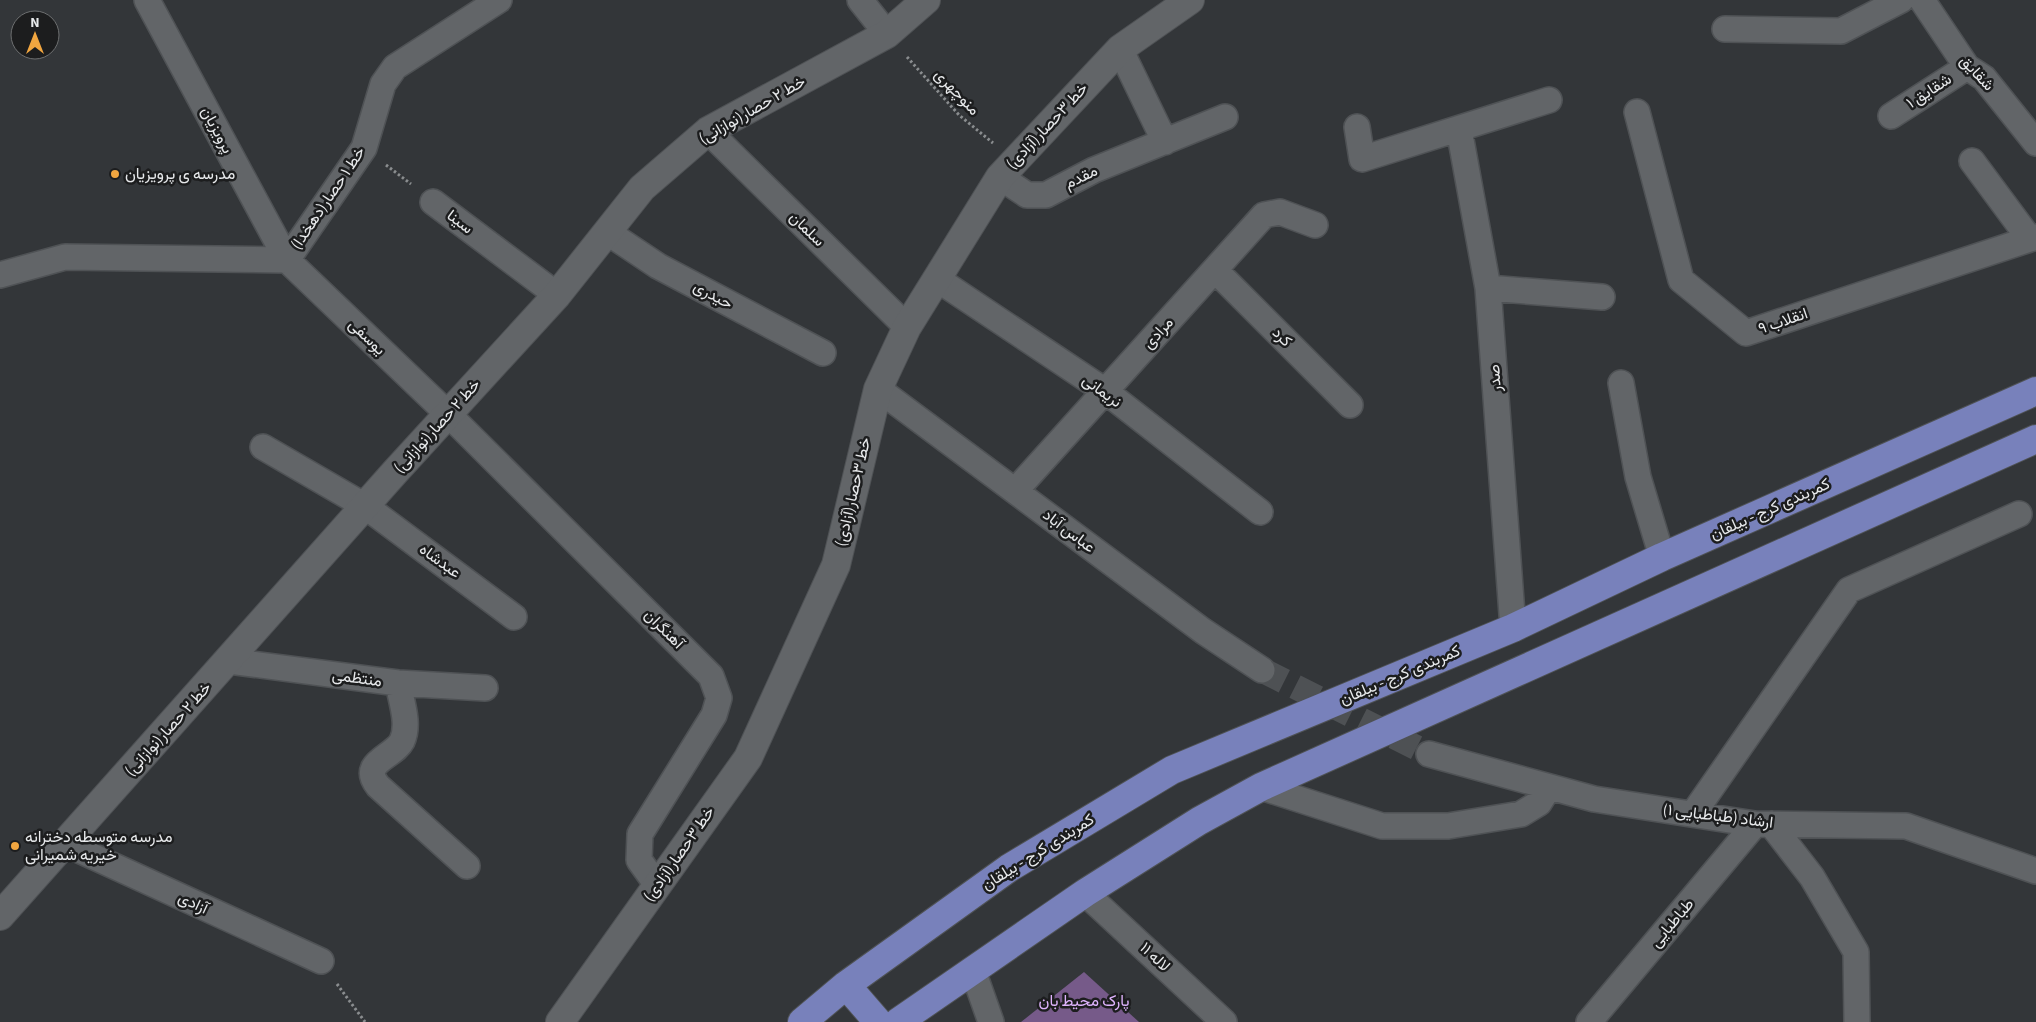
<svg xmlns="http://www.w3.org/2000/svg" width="2036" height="1022" font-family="'Source Sans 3',Vazirmatn,sans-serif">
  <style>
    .forest { fill: #765a89 }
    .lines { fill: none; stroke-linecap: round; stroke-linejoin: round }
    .minor-tunnel { stroke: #4e5154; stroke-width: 25; stroke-dasharray: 25 12; stroke-linecap: butt }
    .minor-casing { stroke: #4f5255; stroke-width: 28 }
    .tertiary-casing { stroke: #4f5255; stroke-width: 30 }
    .trunk-casing { stroke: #4f5255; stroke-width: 30 }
    .path { stroke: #8a8d8f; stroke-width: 3; stroke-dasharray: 2.5 2.5; stroke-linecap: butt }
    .minor { stroke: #626568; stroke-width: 25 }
    .tertiary { stroke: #626568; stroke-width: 28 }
    .trunk { stroke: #7881bb; stroke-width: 28 }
    .poi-dot { fill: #f1a640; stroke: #1c1d1e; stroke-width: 2 }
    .labels { text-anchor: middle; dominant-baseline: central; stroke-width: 5; stroke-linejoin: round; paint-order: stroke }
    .street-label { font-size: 16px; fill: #e7e9eb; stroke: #1c1d1e }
    .poi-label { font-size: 16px; fill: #e7e9eb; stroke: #1c1d1e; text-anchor: start }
    .park-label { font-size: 16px; fill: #deb3fc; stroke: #1c1d1e }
  </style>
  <rect width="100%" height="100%" fill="#333639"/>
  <path class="forest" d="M 1084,972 L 1139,1022 L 1021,1022 Z"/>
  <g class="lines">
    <path class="minor-tunnel" d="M 1262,670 L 1429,754"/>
    <g class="minor-casing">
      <path id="minor" d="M 147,0 L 287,260 L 448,414 L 711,676 L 719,698 L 714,715 L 640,834 L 639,860 L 657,885
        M 860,0 L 887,34
        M 1922,0 L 1967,67 L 1984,78 L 2036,143
        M 1725,29 L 1841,31 L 1901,0
        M 1120,49 L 1165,142
        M 1637,112 L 1681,280 L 1746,333 L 2036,237
        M 1891,116 L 1967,67
        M 1357,127 L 1362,159 L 1549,100
        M 1459,129 L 1488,288 L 1513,628
        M 708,131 L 907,327
        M 1972,161 L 2029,238
        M 1000,177 L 1027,195 L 1046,195 L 1094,170 L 1225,117
        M 433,202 L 557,295
        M 607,232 L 658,266 L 823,353
        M 1215,270 L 1350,405
        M 0,275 L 65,257 L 287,260 L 364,148 L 383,84 L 395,67 L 499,0
        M 937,279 L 1105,391 L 1260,512
        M 1488,288 L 1602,297
        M 1621,383 L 1638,477 L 1662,557
        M 878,389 L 1203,631 L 1262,670
        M 263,447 L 365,506 L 514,617
        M 1015,491 L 1264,215 L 1280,212 L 1315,225
        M 229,661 L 398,683 L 485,688
        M 398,683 C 401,701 410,724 402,741 C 394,757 359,762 378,786 L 467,866
        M 1429,754 L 1594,799 L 1755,824 L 1906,826 L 2036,871
        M 1261,787 L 1382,826 L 1448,826 L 1521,814 L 1539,803 L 1549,787
        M 1693,814 L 1849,590 L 2019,514
        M 1771,824 L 1812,877 L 1856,952 L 1857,1022
        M 66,844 L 321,961
        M 1085,893 L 1224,1022
        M 973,971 L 991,1022
        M 1589,1022 L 1755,824"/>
    </g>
    <g class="tertiary-casing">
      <path id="tertiary" d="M 0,916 L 395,472 L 557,295 L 642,188 L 708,131 L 887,34 L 926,0
        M 560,1022 L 748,758 L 836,565 L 878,389 L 907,327 L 1000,177 L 1120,49 L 1190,0"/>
    </g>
    <g class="trunk-casing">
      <path id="trunk" d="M 846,985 L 878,1022
        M 802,1022 L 846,985 L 1009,868 L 1172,770 L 1513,628 L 1662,557 L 2036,391
        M 898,1022 L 1085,893 L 1199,821 L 1261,787 L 2036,439"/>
    </g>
    <path class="path" d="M 907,57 L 959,115 L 993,143
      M 386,165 L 411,184
      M 337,984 L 365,1022"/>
    <use href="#minor" class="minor"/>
    <use href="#tertiary" class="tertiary"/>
    <use href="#trunk" class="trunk"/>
  </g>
  <g class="poi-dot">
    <circle cx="115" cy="174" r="5"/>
    <circle cx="15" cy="846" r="5"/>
  </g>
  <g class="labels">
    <g class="street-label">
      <text transform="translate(1977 73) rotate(47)">شقایق</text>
      <text transform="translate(1929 91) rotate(-33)">شقایق ۱</text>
      <text transform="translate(957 92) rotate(46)">منوچهری</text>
      <text transform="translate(752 110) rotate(-30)">خط ۲ حصار(نوازانی)</text>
      <text transform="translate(1047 126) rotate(-47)">خط ۳حصار(آزادی)</text>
      <text transform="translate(217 130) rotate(62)">پرویزیان</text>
      <text transform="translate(1081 177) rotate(-26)">مقدم</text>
      <text transform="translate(328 198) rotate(-56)">خط ۱ حصار(دهخدا)</text>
      <text transform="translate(460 222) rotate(37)">سینا</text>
      <text transform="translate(807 229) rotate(44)">سلمان</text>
      <text transform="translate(713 295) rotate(28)">حیدری</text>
      <text transform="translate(1783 321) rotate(-19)">انقلاب ۹</text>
      <text transform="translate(1158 333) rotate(-48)">مرادی</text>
      <text transform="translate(367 337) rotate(44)">یوسفی</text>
      <text transform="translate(1282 337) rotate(45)">کرد</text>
      <text transform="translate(1495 378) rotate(-94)">صدر</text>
      <text transform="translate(1102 391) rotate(36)">نریمانی</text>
      <text transform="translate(437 426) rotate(-48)">خط ۲ حصار(نوازانی)</text>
      <text transform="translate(853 492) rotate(-77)">خط ۳حصار(آزادی)</text>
      <text transform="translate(1770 509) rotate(-24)">کمربندی کرج - بیلقان</text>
      <text transform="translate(1069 531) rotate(37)">عباس آباد</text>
      <text transform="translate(440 561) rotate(36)">عبدشاه</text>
      <text transform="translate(664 629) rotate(45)">آهنگران</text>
      <text transform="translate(1400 675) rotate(-23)">کمربندی کرج - بیلقان</text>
      <text transform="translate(357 678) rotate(8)">منتظمی</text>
      <text transform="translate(168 729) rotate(-48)">خط ۲ حصار(نوازانی)</text>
      <text transform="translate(1718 816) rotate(7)">ارشاد (طباطبایی ۱)</text>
      <text transform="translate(1038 852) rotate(-32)">کمربندی کرج - بیلقان</text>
      <text transform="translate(679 854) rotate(-55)">خط ۳حصار(آزادی)</text>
      <text transform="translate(193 903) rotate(25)">آزادی</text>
      <text transform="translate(1672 923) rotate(-50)">طباطبایی</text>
      <text transform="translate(1155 957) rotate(43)">لاله ۱۱</text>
    </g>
    <g class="poi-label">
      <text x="125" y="174">مدرسه ی پرویزیان</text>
      <text x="25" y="837">مدرسه متوسطه دخترانه<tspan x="25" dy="18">خیریه شمیرانی</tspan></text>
    </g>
    <g class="park-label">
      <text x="1084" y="1001">پارک محیط بان</text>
    </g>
  </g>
  <g transform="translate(35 35)"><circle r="24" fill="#1c1d1e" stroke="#6d6f70"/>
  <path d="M0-4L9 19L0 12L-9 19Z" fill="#f1a640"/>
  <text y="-8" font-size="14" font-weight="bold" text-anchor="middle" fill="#e7e9eb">N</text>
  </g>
</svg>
